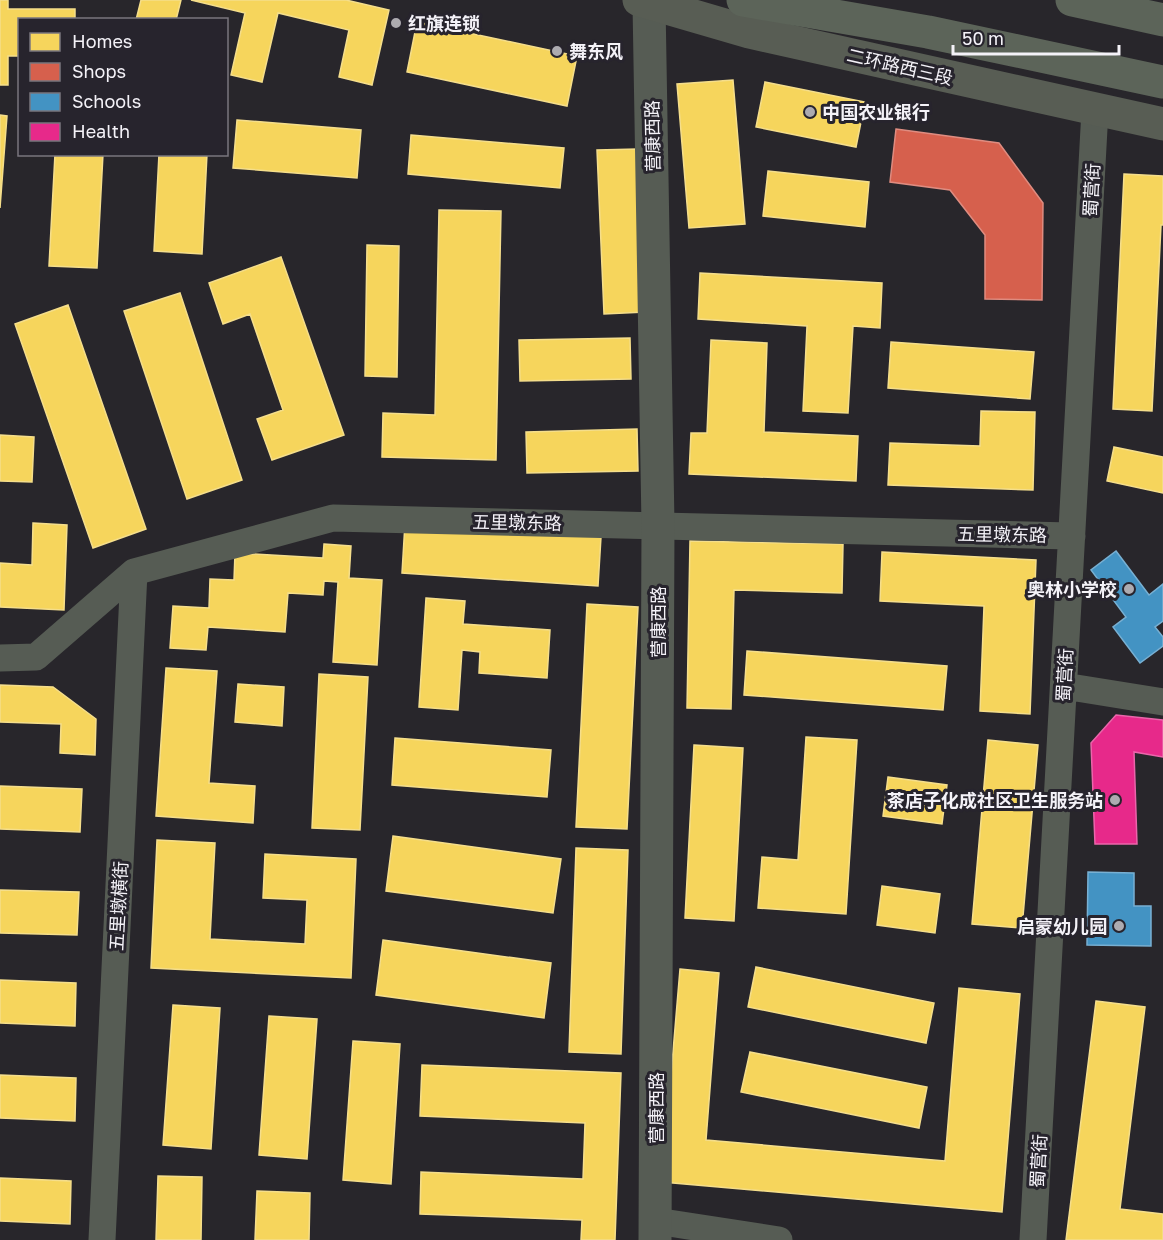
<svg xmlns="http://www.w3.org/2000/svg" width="1163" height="1240" font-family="'Golos Text','Noto Sans SC',sans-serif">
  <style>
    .homes { fill: #f6d55c; stroke: #f5de8b; stroke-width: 1.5 }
    .shops { fill: #d6604d; stroke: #df8c80; stroke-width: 1.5 }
    .schools { fill: #4393c3; stroke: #78b0d3; stroke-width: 1.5 }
    .health { fill: #e7298a; stroke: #eb65ab; stroke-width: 1.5 }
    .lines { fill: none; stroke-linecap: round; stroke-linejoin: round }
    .minor { stroke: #565c54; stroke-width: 27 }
    .tertiary { stroke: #565c54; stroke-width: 33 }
    .secondary { stroke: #585d54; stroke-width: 33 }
    .trunk { stroke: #5c6459; stroke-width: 33 }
    .poi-dot { fill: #adabb0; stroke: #27242d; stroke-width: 2 }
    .labels { text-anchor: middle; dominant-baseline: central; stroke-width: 6; stroke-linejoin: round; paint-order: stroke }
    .poi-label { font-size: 18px; font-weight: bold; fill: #f4f2f8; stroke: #27242d; text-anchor: start }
    .street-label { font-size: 18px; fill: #f4f2f8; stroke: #27242d }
  </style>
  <rect width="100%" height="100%" fill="#28262b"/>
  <path class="homes" d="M 0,0 L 8,0 L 8,9 L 75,9 L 75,20 L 20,20 L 20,56 L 8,56 L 8,85 L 0,85 Z
    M 141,0 L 181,0 L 176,20 L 136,20 Z
    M 191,0 L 346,0 L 389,10 L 372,85 L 339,77 L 349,30 L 278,13 L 262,82 L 231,75 L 245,13 Z
    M 417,22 L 577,56 L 567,106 L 407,72 Z
    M 733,80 L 745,224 L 689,228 L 677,84 Z
    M 765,82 L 865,102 L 856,147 L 756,127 Z
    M 0,115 L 7,116 L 0,208 Z
    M 237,120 L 361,130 L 357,178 L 233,168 Z
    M 411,135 L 564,148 L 560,188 L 408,174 Z
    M 637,149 L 645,312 L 604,314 L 597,150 Z
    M 55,154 L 103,154 L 97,268 L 49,266 Z
    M 159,154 L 207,154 L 202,254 L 154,251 Z
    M 768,171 L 869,182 L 865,227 L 763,216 Z
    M 1124,174 L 1163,176 L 1163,225 L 1161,225 L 1152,411 L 1113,409 Z
    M 439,210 L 501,211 L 496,460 L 382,457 L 383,413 L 435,415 Z
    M 367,245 L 399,246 L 397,377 L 365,376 Z
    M 281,257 L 344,435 L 272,460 L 257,419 L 283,410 L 250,314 L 223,324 L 209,283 Z
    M 700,273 L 882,283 L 880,328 L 853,326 L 848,413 L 803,411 L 807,326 L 698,319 Z
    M 180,293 L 242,480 L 187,499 L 124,311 Z
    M 68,305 L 146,529 L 93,548 L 15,324 Z
    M 630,338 L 631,379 L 520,381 L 519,340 Z
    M 711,340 L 767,343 L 764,432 L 858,436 L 856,481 L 689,474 L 691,433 L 707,433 Z
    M 891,342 L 1034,352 L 1030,399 L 888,388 Z
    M 981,411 L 1035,412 L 1033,490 L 888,485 L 890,443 L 980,446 Z
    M 637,429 L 638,471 L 527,473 L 526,432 Z
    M 0,435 L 34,437 L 32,482 L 0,481 Z
    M 1114,447 L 1163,457 L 1163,493 L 1107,481 Z
    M 33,523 L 67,525 L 64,610 L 0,607 L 0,563 L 32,565 Z
    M 405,523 L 601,537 L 598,586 L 402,573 Z
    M 690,541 L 843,544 L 842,593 L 734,590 L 731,709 L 687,708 Z
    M 324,544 L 351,546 L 349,578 L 382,580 L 377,665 L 333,662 L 338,582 L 324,581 L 323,595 L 288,593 L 285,632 L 208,627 L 206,650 L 170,648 L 173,606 L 209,608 L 210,579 L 234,580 L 235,553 L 323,558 Z
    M 882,552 L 1036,560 L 1030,714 L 980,711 L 984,606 L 880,601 Z
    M 426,598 L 465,601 L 463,624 L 550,630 L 547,678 L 479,673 L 480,652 L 462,650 L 458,710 L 419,707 Z
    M 587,604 L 638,607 L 627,829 L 576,827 Z
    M 747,651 L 947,666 L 943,710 L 744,695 Z
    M 166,668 L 217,671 L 209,783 L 255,786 L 253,823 L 156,816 Z
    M 319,674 L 368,677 L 360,830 L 312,828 Z
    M 238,684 L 284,687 L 282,726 L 235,722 Z
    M 0,685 L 53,687 L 96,719 L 95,755 L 60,753 L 61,724 L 0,722 Z
    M 806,737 L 857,740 L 846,914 L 758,908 L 762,857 L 798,860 Z
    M 395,738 L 551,750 L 547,797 L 392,785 Z
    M 988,740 L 1038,745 L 1022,928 L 972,924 Z
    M 694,745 L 743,748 L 734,921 L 685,918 Z
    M 888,777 L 947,785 L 942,824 L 883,816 Z
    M 0,786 L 82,789 L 80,832 L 0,829 Z
    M 393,836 L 561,859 L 553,913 L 386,891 Z
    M 157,840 L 215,843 L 210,939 L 305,944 L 307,900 L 263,898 L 265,854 L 356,859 L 351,978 L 151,968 Z
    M 576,848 L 628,850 L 621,1054 L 569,1052 Z
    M 882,886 L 940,894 L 935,933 L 877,925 Z
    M 0,890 L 79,892 L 77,935 L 0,933 Z
    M 383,940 L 551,963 L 544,1018 L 376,995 Z
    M 756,967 L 934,1003 L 926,1043 L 748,1007 Z
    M 680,969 L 719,973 L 706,1140 L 945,1161 L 959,988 L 1020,994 L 1002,1212 L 662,1182 Z
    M 0,980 L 76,983 L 75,1026 L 0,1023 Z
    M 1096,1001 L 1145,1007 L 1120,1209 L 1163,1214 L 1163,1240 L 1066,1240 Z
    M 173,1005 L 220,1008 L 211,1149 L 163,1145 Z
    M 269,1016 L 317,1019 L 307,1159 L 259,1155 Z
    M 353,1041 L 400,1044 L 391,1184 L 343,1180 Z
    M 750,1052 L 927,1087 L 919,1128 L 741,1092 Z
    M 422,1065 L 621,1073 L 615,1240 L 581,1240 L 582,1220 L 420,1214 L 421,1172 L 583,1179 L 585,1123 L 420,1116 Z
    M 0,1075 L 76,1078 L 75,1121 L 0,1118 Z
    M 158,1176 L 202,1177 L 201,1240 L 156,1240 Z
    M 0,1178 L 71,1181 L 70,1224 L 0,1221 Z
    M 257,1191 L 310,1193 L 309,1240 L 255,1240 Z"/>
  <path class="shops" d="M 896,129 L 999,143 L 1043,203 L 1042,300 L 985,299 L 985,235 L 950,190 L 890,182 Z"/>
  <path class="schools" d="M 1116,551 L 1149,595 L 1163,584 L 1163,621 L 1155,627 L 1163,637 L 1163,646 L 1140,663 L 1113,627 L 1126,617 L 1091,570 Z
    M 1088,872 L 1134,873 L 1134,906 L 1151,906 L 1151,946 L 1087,945 Z"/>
  <path class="health" d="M 1116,715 L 1163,720 L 1163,757 L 1134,752 L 1137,844 L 1095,844 L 1091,743 Z"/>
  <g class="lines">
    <path class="minor" d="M 0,658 L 36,657 L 134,572 L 333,518 L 1072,536
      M 1064,686 L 1163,702
      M 656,1221 L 779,1240
      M 102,1240 L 134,572
      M 1033,1240 L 1095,110"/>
    <path class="tertiary" d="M 649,4 L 658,525 L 655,1240"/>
    <path class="secondary" d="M 639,0 L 749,32 L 1163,124"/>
    <path class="trunk" d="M 743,0 L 928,32 L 1163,82
      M 1072,0 L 1163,20"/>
  </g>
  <g class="poi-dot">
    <circle cx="396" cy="23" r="6"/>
    <circle cx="557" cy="51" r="6"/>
    <circle cx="810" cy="112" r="6"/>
    <circle cx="1129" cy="589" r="6"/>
    <circle cx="1115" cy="800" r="6"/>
    <circle cx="1119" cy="926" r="6"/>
  </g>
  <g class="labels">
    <g class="poi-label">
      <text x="408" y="23">红旗连锁</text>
      <text x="569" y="51">舞东风</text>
      <text x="822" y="112">中国农业银行</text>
      <text x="1117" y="589" text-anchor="end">奥林小学校</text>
      <text x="1103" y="800" text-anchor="end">茶店子化成社区卫生服务站</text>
      <text x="1107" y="926" text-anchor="end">启蒙幼儿园</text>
    </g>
    <g class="street-label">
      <text transform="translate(900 66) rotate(13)">二环路西三段</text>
      <text transform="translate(652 136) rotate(-91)">营康西路</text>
      <text transform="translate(1091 190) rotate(-87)">蜀营街</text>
      <text transform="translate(517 522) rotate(1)">五里墩东路</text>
      <text transform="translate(1002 534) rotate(1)">五里墩东路</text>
      <text transform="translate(658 622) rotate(-90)">营康西路</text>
      <text transform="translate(1064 675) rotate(-87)">蜀营街</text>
      <text transform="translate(118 906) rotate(-87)">五里墩横街</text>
      <text transform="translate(656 1108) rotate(-90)">营康西路</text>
      <text transform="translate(1038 1161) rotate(-87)">蜀营街</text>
    </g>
  </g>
  <rect x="18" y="18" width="210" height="138" fill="#27242d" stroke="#79767e" stroke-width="1.5"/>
  <rect x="30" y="33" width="30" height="18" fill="#f6d55c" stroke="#79767e" stroke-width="1.5"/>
  <text x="72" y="48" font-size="18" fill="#f4f2f8">Homes</text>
  <rect x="30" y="63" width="30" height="18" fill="#d6604d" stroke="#79767e" stroke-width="1.5"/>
  <text x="72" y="78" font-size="18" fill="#f4f2f8">Shops</text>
  <rect x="30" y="93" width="30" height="18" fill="#4393c3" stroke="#79767e" stroke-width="1.5"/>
  <text x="72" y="108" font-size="18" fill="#f4f2f8">Schools</text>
  <rect x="30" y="123" width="30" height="18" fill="#e7298a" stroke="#79767e" stroke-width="1.5"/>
  <text x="72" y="138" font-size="18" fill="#f4f2f8">Health</text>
  <path d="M953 45v9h166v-9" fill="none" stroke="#f4f2f8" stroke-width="3"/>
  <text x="962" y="45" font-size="18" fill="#f4f2f8" stroke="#27242d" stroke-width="4.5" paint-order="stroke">50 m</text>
</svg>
